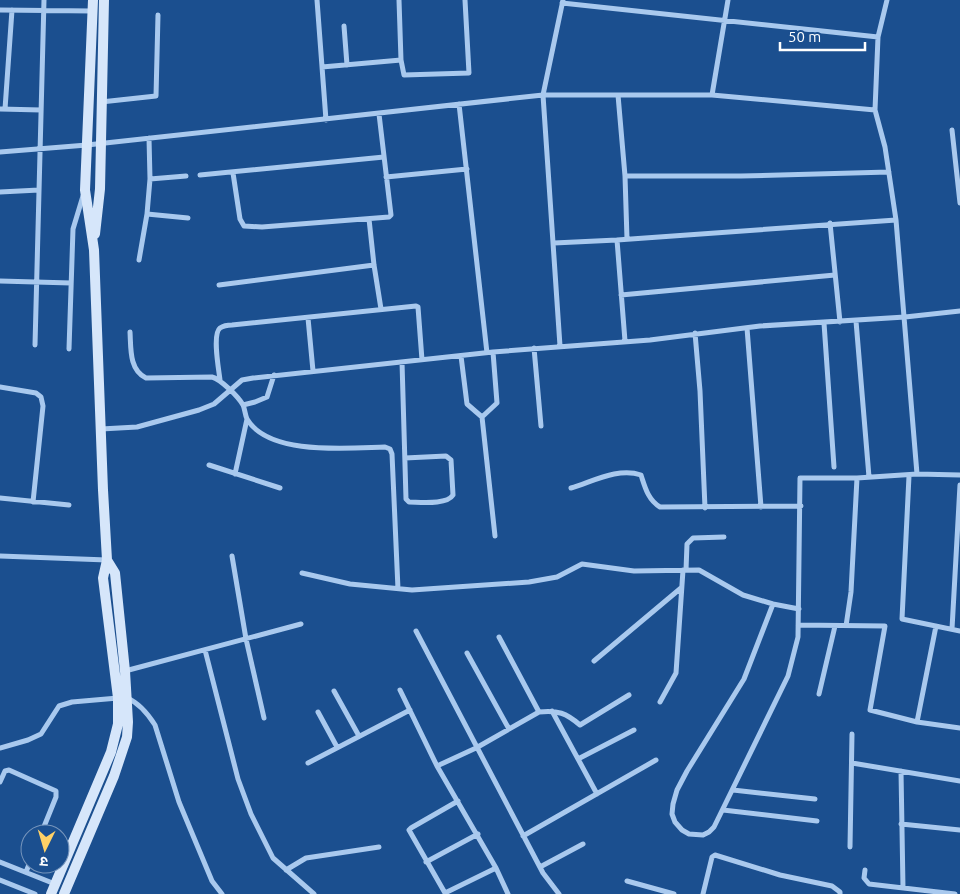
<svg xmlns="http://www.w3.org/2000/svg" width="960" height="894" font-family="Ubuntu,'Noto Sans Devanagari',sans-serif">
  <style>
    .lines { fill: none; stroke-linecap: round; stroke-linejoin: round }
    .street { stroke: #a9c9ee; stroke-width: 5 }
    .secondary { stroke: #d6e6fa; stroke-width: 10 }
  </style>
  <rect width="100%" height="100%" fill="#1b4f8f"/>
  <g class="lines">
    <path class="street" d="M 317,0 L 326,120
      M 399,0 L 401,60 L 404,75 L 469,73 L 465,0
      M 887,0 L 878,37 L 875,110 L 885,147 L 896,220 L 917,474
      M 562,3 L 878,37
      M 0,10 L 92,11
      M 344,26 L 347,65
      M 322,67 L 401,60
      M 618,95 L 625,176 L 627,239
      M 712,95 L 728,0
      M 101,102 L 156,96 L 158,15
      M 459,104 L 487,353
      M 0,109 L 41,110
      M 5,109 L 12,10
      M 952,130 L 960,203
      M 0,152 L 87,145 L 543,95 L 712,95 L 875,110
      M 233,173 L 240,219 L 244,226 L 262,227 L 389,217 L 391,215 L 379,114
      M 200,175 L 384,157
      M 625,176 L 741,176 L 889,172
      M 386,177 L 467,169
      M 150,179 L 186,176
      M 0,192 L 39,190
      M 147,214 L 188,218
      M 369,219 L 374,265 L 381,309
      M 830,223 L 840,322
      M 617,240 L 625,341
      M 554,243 L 617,240 L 896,220
      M 139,260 L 147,214 L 150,179 L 149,138
      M 0,281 L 71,283
      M 219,285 L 374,265
      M 621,295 L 835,275
      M 308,318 L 313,371
      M 856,321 L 869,477
      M 824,323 L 834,467
      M 747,328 L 761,507
      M 130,332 C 131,348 129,370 146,378 L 212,377 C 220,379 238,396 243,405 C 245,409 245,415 247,419 C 269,456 348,448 385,447 L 390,449 L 392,454 L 398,589
      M 695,333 L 700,391 L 705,508
      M 35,345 L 44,0
      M 560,346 L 543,95 L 563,0
      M 534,348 L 541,426
      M 69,349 L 73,229 L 83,196
      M 493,352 L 497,403 L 482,417 L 495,536
      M 461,356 L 467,404 L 482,417
      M 402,362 L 406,499 L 409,502 C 420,502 447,505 453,495 L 451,460 L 446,456 L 405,458
      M 220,380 C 219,371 212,334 220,328 C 223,326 229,325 232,325 L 416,306 L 418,307 L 422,360
      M 0,387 L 36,393 L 41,397 L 43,406 L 33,502
      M 243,405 L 255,402 L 267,397 L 274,375
      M 101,429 L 137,427 L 199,410 L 214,404 L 242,380 L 253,378 L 493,352 L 650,340 L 760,326 L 905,317 L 960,311
      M 209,465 L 280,488
      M 235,474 L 247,419
      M 909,476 L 902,619 L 960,631
      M 571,488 C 592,482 618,467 641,475 C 645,487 648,500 660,507 L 801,506
      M 0,498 L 69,505
      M 0,556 L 107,560
      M 232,556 L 246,639 L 264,718
      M 686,570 L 687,544 L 693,538 L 724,537
      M 302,573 L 350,584 L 412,590 L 529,582 L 557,577 L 582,564 L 634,571 L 699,570 L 743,595 L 773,604 L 799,609
      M 773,604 L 744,679 L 687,771 L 677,790 L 673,804 L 672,814 L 675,822 L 682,830 L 689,834 L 703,835 L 709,832 L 714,827 L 788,676 L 798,637 L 800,478 L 857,478 L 917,474 L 960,475
      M 798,625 L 885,626 L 870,710 L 917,722 L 960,728
      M 846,626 L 851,592 L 857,478
      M 952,629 L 960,485
      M 416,631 L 543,873 L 559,894
      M 205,650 L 238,779 L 251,814 L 273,858 L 314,894
      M 467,653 L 509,729
      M 594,661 L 681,588
      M 125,671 L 301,624
      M 400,690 L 437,766 L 496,868 L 508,894
      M 334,691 L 359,736
      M 819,694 L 835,626
      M 127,698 C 139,703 148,714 155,725 L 179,802 L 212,881 L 222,894
      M 660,702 L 676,673 L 683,570
      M 552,711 L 597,794
      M 318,712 L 337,747
      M 539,712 C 558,710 566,713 580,725 L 629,695
      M 917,722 L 936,626
      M 0,748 L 28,740 L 41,734 L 59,706 L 72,702 L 118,698
      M 578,759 L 634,730
      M 308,763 L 410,710
      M 852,763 L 960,781
      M 437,766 L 476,748 L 539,712 L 499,637
      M 901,771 L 903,888
      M 0,782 L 5,771 L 9,770 L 56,791 L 56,797 L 41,834
      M 733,790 L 815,799
      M 458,801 L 411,828 L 409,830 L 445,893 L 496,868
      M 723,810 L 817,821
      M 901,824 L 960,830
      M 523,836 L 656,760
      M 850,847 L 852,734
      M 0,862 L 55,884
      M 426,862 L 478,834
      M 540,867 L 583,844
      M 286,870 L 306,858 L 379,847
      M 865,870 L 864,878 L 869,884 L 955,894
      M 26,872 L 30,862
      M 0,880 L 35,894
      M 627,881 L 674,894
      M 703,894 L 712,857 L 715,855 L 780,875 L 832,886 L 840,892 L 840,894"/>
    <path class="secondary" d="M 95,234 L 100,189 L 104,0
      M 51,894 L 111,752 L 118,724 L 118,698 L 103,578 L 107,560 L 103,490 L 94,250 L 85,190 L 93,0
      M 64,894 L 114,776 L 127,737 L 128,722 L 125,671 L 115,573 L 107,560"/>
  </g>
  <g transform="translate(45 849) rotate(185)"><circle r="24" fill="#1b4f8f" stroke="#7695bc"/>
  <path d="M0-4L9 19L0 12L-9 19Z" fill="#ffd166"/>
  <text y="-8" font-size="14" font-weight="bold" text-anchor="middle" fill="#ffffff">उ</text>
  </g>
  <path d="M780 42v8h85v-8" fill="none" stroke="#ffffff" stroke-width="2.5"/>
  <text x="788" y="42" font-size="15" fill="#ffffff" stroke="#1b4f8f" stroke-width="4" paint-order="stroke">50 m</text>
</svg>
